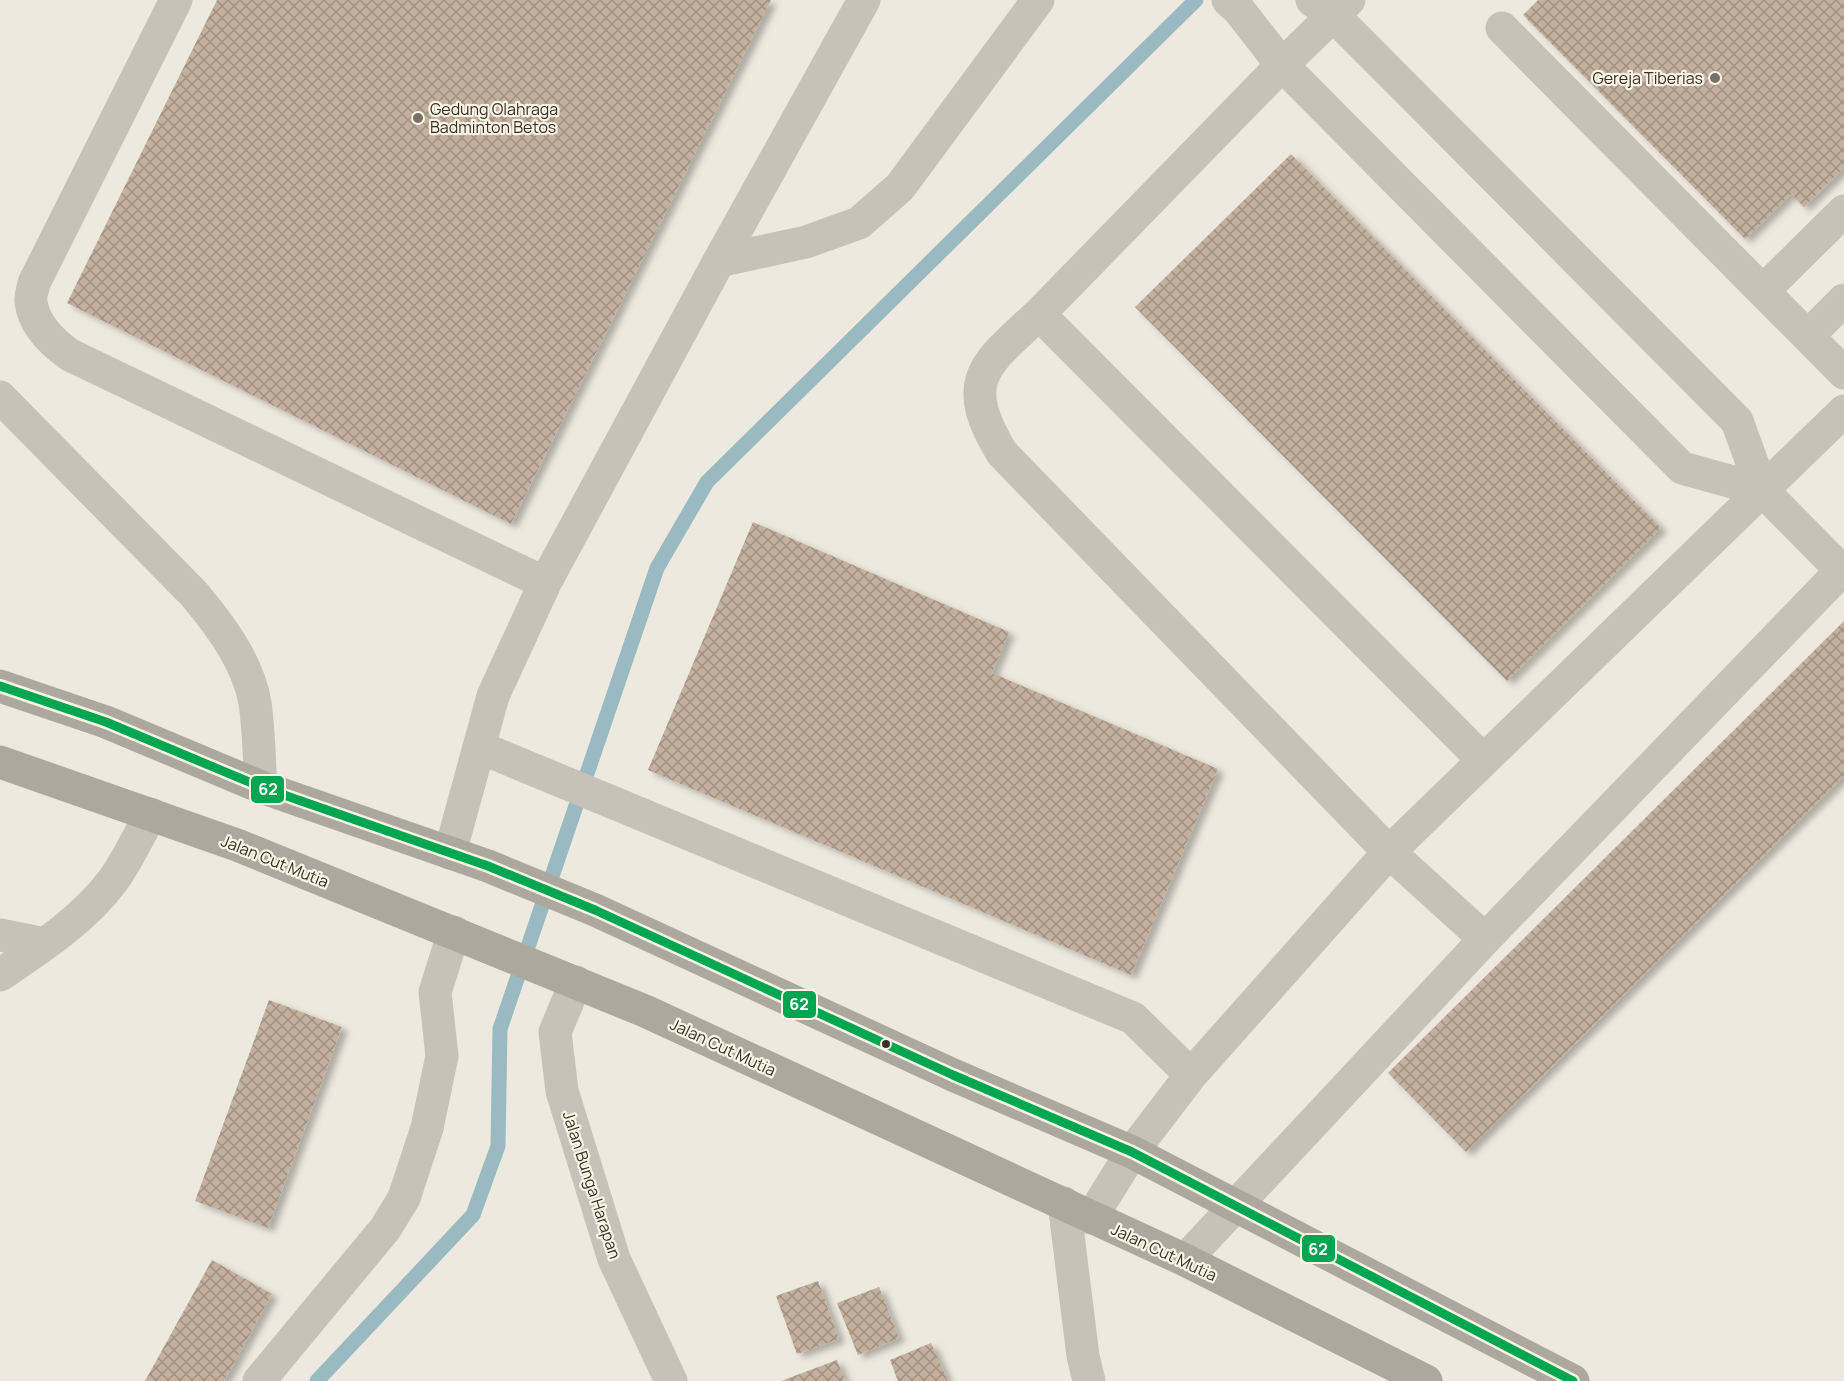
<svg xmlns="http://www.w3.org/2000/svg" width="1844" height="1381" font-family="Manrope,sans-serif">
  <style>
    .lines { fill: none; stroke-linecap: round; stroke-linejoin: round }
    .stream { stroke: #99bac1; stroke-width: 15 }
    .building { fill: url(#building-cross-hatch); filter: url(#shadow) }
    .minor { stroke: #c7c1b8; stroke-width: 33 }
    .highway { stroke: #ada89e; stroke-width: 33 }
    .bus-1-casing { stroke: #fbf5e6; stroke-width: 14 }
    .bus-1 { stroke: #00a651; stroke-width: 9 }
    .poi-dot { fill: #787067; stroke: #fbf5e6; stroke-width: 2 }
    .bus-dot { fill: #382f26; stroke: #fbf5e6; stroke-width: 2 }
    .labels { text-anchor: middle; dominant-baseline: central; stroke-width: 4.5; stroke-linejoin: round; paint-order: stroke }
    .poi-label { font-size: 16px; fill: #382f26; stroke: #fbf5e6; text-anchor: end }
    .street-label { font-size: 16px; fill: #382f26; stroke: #fbf5e6 }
    .line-badge { stroke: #fbf5e6; stroke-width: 2 }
    .badge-label { font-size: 16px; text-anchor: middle; font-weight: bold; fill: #fff }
  </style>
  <defs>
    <pattern id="building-cross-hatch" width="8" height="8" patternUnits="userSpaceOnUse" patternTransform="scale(1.5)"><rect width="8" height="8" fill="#c3b09f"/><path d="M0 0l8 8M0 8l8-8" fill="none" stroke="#9f9081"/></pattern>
    <filter id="shadow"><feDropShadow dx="6" dy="4" stdDeviation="3" flood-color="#0004"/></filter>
  </defs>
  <rect width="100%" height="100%" fill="#eee9df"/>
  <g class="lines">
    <path class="stream" d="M 317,1381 L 473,1215 L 498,1146 L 500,1029 L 657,568 L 707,482 L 1196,0"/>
  </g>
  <path class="building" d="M 217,0 L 771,0 L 511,524 L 67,303 Z
    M 1538,0 L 1844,0 L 1844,168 L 1804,207 L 1791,194 L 1745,239 L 1523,15 Z
    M 1291,154 L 1661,528 L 1507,681 L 1135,307 Z
    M 753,522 L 1009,632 L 992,673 L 1218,769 L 1131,975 L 648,770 Z
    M 1844,621 L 1844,776 L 1466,1152 L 1388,1073 Z
    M 269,1000 L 342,1027 L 268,1228 L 195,1201 Z
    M 212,1260 L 272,1294 L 224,1381 L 145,1381 Z
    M 818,1281 L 839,1339 L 797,1354 L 776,1296 Z
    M 879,1287 L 899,1338 L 858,1355 L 837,1303 Z
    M 931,1343 L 948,1381 L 898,1381 L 890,1360 Z
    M 837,1360 L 845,1381 L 781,1381 Z"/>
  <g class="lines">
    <path class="minor" d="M 176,0 L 34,283 C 33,289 30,296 31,302 C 34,325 53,343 70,355 L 545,583 L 719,261 L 864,0
      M 1228,0 L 1239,10 L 1282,65 L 1682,468 L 1762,490
      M 1312,0 L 1333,15 L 1737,421 L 1762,490 L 1841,570
      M 1349,0 L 1282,65 L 1039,314 L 1483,760
      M 1502,28 L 1844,373
      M 719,261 L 806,242 L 859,223 L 900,187 L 1038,0
      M 1763,291 L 1844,211
      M 1039,314 C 986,364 957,379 1002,453 L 1389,852 L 1485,939
      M 1808,336 L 1844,300
      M 0,397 L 194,594 C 220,625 248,662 255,703 C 259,730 259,759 261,787
      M 479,747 L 1133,1018 L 1191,1075
      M 450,853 L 493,696 L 545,583
      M 0,935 L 45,944
      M 0,975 C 40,948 85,919 114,879 C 128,859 139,835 151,814
      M 576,982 L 555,1032 L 562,1091 L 614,1259 L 671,1381
      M 1064,1203 L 1083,1356 L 1089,1381
      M 1091,1218 L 1132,1152 L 1191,1075 L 1389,852 L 1844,411
      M 1185,1260 L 1485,939 L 1844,568
      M 259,1381 L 385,1229 L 404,1198 L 427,1128 L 442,1056 L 435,992 L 454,932"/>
    <path class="highway" d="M 0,686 L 106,722 L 261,787 L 488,866 L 595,910 L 953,1075 L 1132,1152 L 1573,1381
      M 0,762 L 237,845 L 645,1011 L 1185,1260 L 1426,1381"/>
    <g class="bus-1-casing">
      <path id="bus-1" d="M 0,686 L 106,722 L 261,787 L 488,866 L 595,910 L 953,1075 L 1132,1152 L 1573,1381"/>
    </g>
    <use href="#bus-1" class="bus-1"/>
  </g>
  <g class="poi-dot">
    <circle cx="1715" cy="78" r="6"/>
    <circle cx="418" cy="118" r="6"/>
  </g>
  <circle class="bus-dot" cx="886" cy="1044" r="5"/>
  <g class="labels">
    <g class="poi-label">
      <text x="1703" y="78">Gereja Tiberias</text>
      <text x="430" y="109" text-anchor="start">Gedung Olahraga<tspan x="430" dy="18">Badminton Betos</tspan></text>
    </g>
    <g class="street-label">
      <text transform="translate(275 861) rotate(22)">Jalan Cut Mutia</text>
      <text transform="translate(723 1047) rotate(25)">Jalan Cut Mutia</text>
      <text transform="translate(592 1185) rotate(72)">Jalan Bunga Harapan</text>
      <text transform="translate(1164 1252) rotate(25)">Jalan Cut Mutia</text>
    </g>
  </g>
  <g class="line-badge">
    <rect x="250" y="775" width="35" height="29" rx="6" fill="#00a651"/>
    <rect x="782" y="990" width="35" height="29" rx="6" fill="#00a651"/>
    <rect x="1301" y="1234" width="35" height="29" rx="6" fill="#00a651"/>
  </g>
  <g class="badge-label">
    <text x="268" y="795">62</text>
    <text x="799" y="1010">62</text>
    <text x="1318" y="1255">62</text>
  </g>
</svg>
